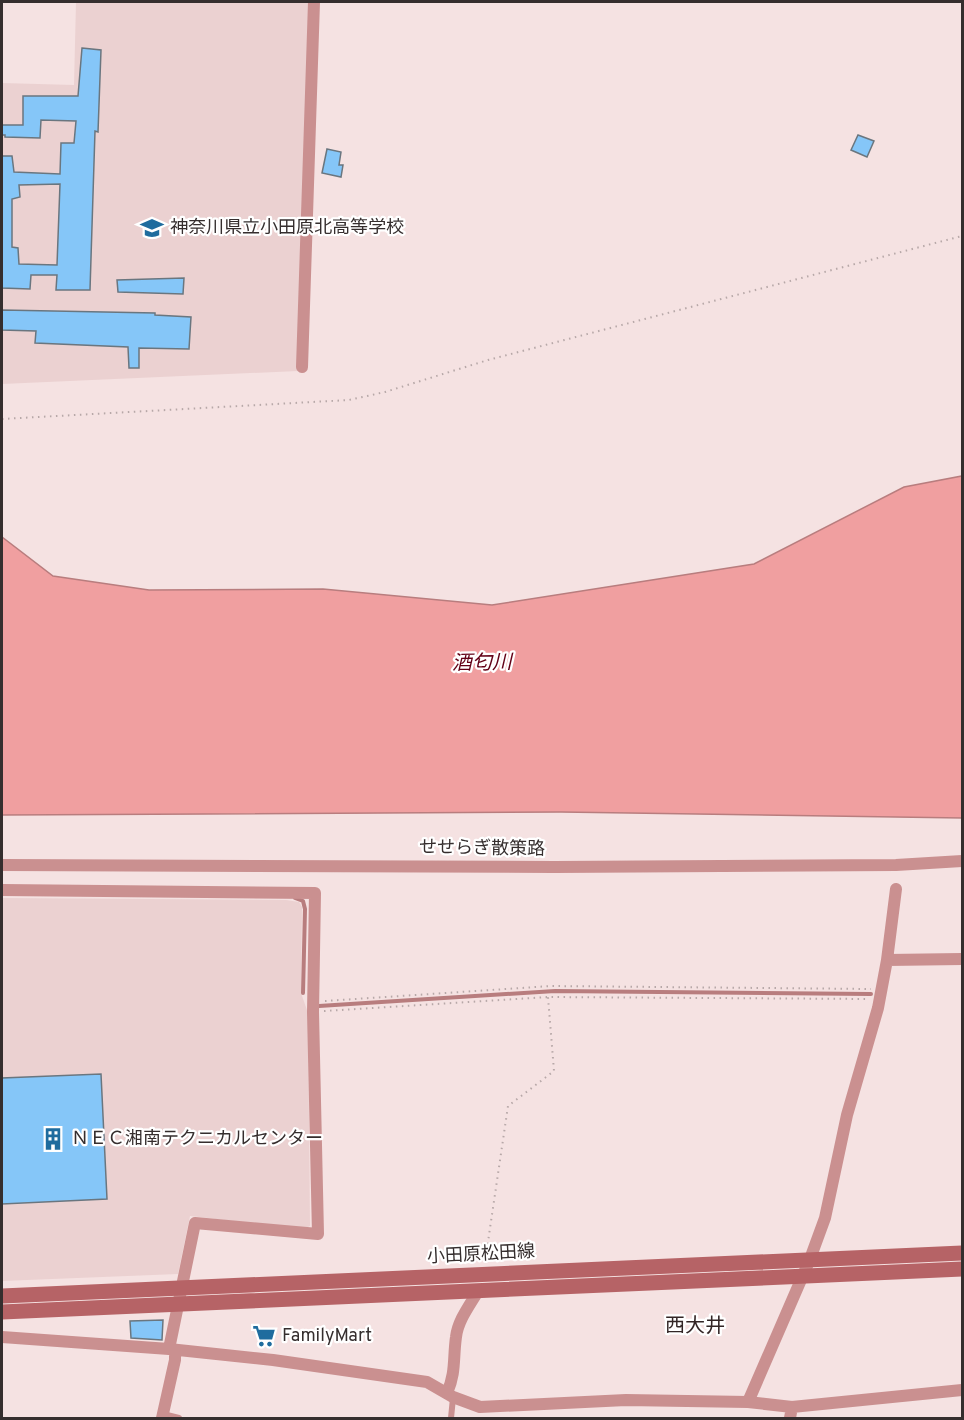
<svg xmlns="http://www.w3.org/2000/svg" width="964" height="1420" font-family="Overpass,'Noto Sans JP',sans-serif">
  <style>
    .built { fill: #ebd1d1 }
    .water { fill: #f09fa0; stroke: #b87d7e; stroke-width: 1.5 }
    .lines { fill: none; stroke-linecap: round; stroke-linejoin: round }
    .stream { stroke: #b87d7e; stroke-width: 4 }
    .building { fill: #85c6f8; stroke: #6a767f; stroke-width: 1.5; fill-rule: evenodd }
    .path { stroke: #b7a8a8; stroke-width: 2; stroke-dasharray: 1.5 4.5; stroke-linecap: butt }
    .lane { stroke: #ca9090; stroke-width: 6 }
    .street { stroke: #ca9090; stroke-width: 12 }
    .secondary { stroke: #b66366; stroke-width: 15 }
    .labels { text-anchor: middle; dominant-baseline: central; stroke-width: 4.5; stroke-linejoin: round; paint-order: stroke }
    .poi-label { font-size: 18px; fill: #352e2e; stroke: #fff; text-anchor: start }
    .street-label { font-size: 18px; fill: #352e2e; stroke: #fff }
    .water-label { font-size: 20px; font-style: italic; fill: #620016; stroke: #fff }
    .neighbourhood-label { font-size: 20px; fill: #322525; stroke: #fff }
  </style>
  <rect width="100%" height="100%" fill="#f5e2e2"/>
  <path class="built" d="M 76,2 L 310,2 L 298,371 L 2,384 L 2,83 L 74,85 Z
    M 2,898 L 286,900 L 299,902 L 302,907 L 301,993 L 308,1013 L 310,1226 L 304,1229 L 190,1216 L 178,1274 L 2,1281 Z"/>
  <path class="water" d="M 962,476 L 962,818 L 561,812 L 2,815 L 2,537 L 53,576 L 149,590 L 323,589 L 492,605 L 754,564 L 904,487 Z"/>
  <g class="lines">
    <path class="stream" d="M 295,898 L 303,901 L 305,909 L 303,993
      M 319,1006 L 555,991 L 871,994"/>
  </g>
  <path class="building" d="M 82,48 L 101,50 L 98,132 L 95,131 L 90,290 L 56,290 L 57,275 L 31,275 L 30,289 L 2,288 L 2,156 L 12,156 L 14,172 L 60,174 L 61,143 L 74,143 L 76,121 L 41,120 L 40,138 L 5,137 L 5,135 L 2,135 L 2,125 L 23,125 L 23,96 L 78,96 ZM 60,184 L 57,265 L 19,264 L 18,248 L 12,247 L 12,199 L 20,197 L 19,185 Z
    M 858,135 L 874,141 L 867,157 L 851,150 Z
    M 327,149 L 341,152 L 339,165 L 343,165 L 341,177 L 322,173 Z
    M 184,278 L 183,294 L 118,292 L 117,280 Z
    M 2,310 L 155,313 L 155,315 L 191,317 L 189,349 L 139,348 L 139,368 L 129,368 L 128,347 L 35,343 L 36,331 L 2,330 Z
    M 101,1074 L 107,1199 L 2,1204 L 2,1078 Z
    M 163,1320 L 162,1340 L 131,1338 L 130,1321 Z"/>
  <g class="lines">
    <path class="path" d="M 2,419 L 349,400 L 385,392 L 488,360 L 962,236
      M 325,1001 L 551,986 L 871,989
      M 324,1011 L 548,997 L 867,999
      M 485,1262 L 508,1106 L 554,1071 L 548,997"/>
    <path class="lane" d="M 163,1414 L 179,1418
      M 451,1418 L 453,1398"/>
    <path class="street" d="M 302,367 L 314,2
      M 2,865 L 554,867 L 896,865 L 962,861
      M 2,890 L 315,893 L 313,1012 L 318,1234 L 195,1223 L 169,1349 L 273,1360 L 427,1382 L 453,1397 L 480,1407 L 626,1400 L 748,1402 L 792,1407 L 962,1390
      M 887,960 L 896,889
      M 2,1337 L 169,1349
      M 447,1393 C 456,1373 453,1358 456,1337 C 458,1320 470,1305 478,1291
      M 748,1402 L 810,1259 L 825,1218 L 847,1115 L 878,1008 L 887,960 L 962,959
      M 162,1418 L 175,1360 L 175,1350
      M 790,1418 L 792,1407"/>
    <path class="secondary" d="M 2,1296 L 962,1253
      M 2,1312 L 962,1269"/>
  </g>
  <defs>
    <g id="school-bare" transform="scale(1.8)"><path d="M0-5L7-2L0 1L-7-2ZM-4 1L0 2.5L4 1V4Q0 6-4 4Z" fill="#1f6c9e" stroke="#fff" stroke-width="2.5" paint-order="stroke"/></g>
    <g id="building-bare" transform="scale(1.8)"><path d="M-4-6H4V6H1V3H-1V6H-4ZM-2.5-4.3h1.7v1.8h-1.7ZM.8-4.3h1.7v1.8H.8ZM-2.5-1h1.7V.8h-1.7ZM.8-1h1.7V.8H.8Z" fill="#1f6c9e" stroke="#fff" stroke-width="2.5" paint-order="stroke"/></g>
    <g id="supermarket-bare" transform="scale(1.8)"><path d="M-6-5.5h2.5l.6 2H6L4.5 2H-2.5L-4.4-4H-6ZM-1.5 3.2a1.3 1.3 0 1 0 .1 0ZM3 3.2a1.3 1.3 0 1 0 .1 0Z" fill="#1f6c9e" stroke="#fff" stroke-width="2.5" paint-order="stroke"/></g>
  </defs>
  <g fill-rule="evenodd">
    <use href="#school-bare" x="152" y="228"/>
    <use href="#building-bare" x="53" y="1139"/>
    <use href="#supermarket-bare" x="264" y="1336"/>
  </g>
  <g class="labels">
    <g class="poi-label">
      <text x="170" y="228">神奈川県立小田原北高等学校</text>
      <text x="71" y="1139">ＮＥＣ湘南テクニカルセンター</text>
      <text x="282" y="1336">FamilyMart</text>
    </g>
    <g class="street-label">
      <text transform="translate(482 849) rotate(1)">せせらぎ散策路</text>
      <text transform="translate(481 1255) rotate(-3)">小田原松田線</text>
    </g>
    <g class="water-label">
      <text transform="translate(482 664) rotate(-1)">酒匂川</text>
    </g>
    <g class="neighbourhood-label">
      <text x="695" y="1327">西大井</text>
    </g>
  </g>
  <rect width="964" height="1420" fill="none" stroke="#352e2e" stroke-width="6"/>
</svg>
